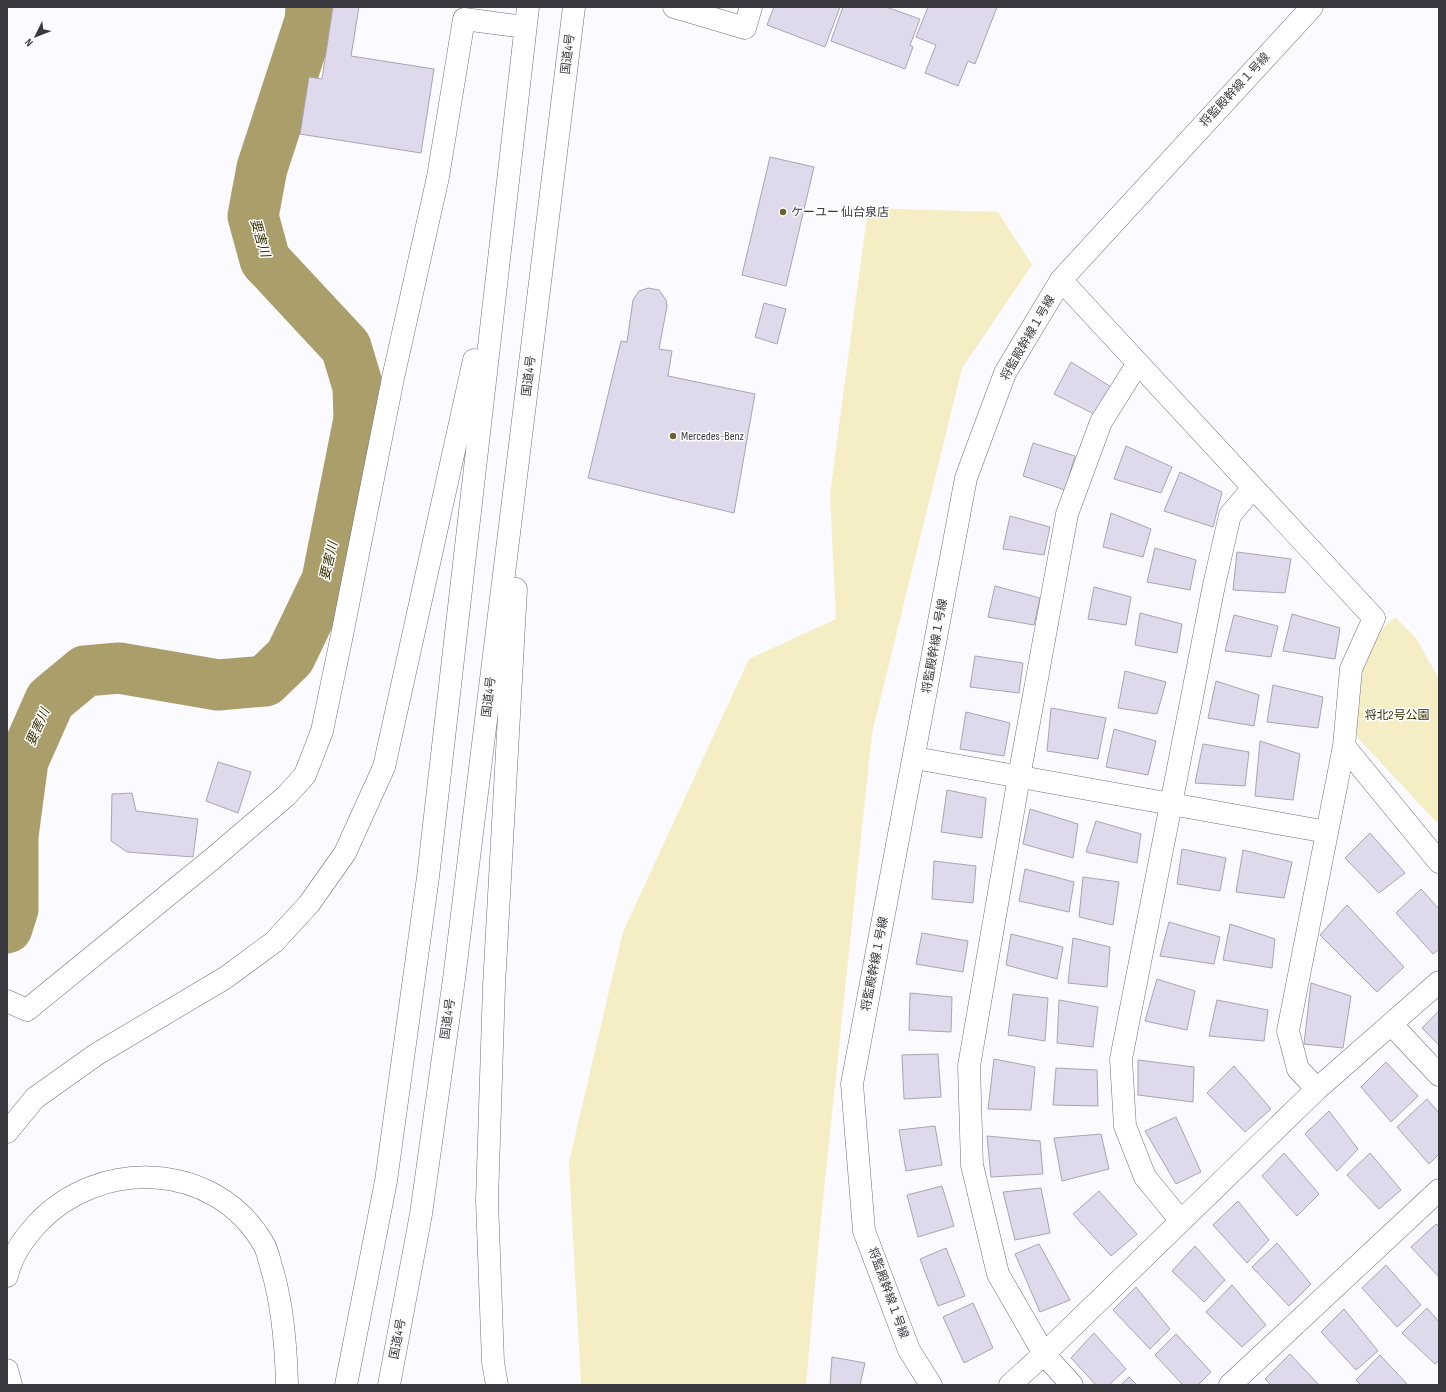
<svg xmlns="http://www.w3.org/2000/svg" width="1446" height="1392" font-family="'Sofia Sans Condensed','Noto Sans JP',sans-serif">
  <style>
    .green { fill: #f5edc3 }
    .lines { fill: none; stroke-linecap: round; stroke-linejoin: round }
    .river { stroke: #aa9f6b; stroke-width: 51 }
    .building { fill: #dedaec; stroke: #a8a4b6 }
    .street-casing { stroke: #716e7e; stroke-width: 23 }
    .secondary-casing { stroke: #716e7e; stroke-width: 23 }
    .highway-casing { stroke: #716e7e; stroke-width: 23 }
    .street { stroke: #fff; stroke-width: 22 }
    .secondary { stroke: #fff; stroke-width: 22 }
    .highway { stroke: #fff; stroke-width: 22 }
    .poi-dot { fill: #6c622e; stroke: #fff; stroke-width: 1.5 }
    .labels { text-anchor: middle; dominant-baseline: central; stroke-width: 3; stroke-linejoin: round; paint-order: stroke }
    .street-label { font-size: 12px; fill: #3a3940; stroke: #fff }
    .poi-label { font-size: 12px; fill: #3a3940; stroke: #fff; text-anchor: start }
    .park-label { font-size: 12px; fill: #352d00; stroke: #fff }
    .water-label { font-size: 13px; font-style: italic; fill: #383003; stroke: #fff }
  </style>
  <rect width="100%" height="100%" fill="#fbfafe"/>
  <path class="green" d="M 868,208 L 998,212 L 1032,265 L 962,368 L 872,733 L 820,1228 L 806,1385 L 581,1385 L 569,1162 L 623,932 L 749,659 L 836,619 L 830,494 Z
    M 1395,617 L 1416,638 L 1439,679 L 1439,825 L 1358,738 L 1353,719 L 1362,671 L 1371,648 L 1384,627 Z"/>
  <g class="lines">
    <path class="river" d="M 7,928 L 13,909 L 13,836 L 23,761 L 50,700 L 85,671 L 119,668 L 218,685 L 265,681 L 290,657 L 327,580 L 359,419 L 358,387 L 346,347 L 265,260 L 253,216 L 262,168 L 310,21 L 311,7"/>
  </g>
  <path class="building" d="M 333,7 L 359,7 L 351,56 L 434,69 L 421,153 L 300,134 L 309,77 L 322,79 Z
    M 774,7 L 840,7 L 825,47 L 767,25 Z
    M 843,7 L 886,7 L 920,19 L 910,45 L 913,47 L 905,69 L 831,41 Z
    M 928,7 L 997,7 L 975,64 L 968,61 L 958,86 L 925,73 L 936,45 L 916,37 Z
    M 770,157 L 814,167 L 786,286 L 742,275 Z
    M 648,288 L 659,290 L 666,300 L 667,306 L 659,349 L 672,351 L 668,376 L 755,394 L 734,513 L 588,478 L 621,341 L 627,342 L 633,300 L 639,291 Z
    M 764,303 L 786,309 L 777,344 L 755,337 Z
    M 1071,362 L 1113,388 L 1096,415 L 1054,394 Z
    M 1033,443 L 1075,456 L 1065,490 L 1023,476 Z
    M 1126,446 L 1172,467 L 1161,493 L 1114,479 Z
    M 1180,472 L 1222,492 L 1213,527 L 1164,511 Z
    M 1111,513 L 1151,529 L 1143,557 L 1103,547 Z
    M 1010,516 L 1050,527 L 1044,555 L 1003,549 Z
    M 1155,548 L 1196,560 L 1190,590 L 1147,582 Z
    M 1237,552 L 1291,559 L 1285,593 L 1233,590 Z
    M 995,586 L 1040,598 L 1034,625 L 988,617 Z
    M 1094,587 L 1131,597 L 1126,625 L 1088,619 Z
    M 1140,613 L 1182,624 L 1177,653 L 1135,645 Z
    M 1292,614 L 1340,628 L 1335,659 L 1283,651 Z
    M 1234,615 L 1278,626 L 1271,657 L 1225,651 Z
    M 975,656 L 1023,663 L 1019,693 L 970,687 Z
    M 1125,671 L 1166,682 L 1157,714 L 1118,708 Z
    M 1216,681 L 1259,695 L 1254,726 L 1208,718 Z
    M 1273,685 L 1323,697 L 1318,728 L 1267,722 Z
    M 1051,708 L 1106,718 L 1098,759 L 1047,751 Z
    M 966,712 L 1010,723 L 1004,756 L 960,749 Z
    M 1114,729 L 1156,741 L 1148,775 L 1106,767 Z
    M 1260,741 L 1300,754 L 1293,800 L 1255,796 Z
    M 1203,744 L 1249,752 L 1245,786 L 1195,783 Z
    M 218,762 L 251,772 L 238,813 L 206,801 Z
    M 947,790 L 986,798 L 982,838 L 941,832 Z
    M 132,793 L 136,811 L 198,819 L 193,857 L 127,852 L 111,841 L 112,794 Z
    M 1030,809 L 1078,824 L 1073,858 L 1023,844 Z
    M 1096,821 L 1141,834 L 1137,863 L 1086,852 Z
    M 1370,833 L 1405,873 L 1379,893 L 1345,858 Z
    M 1182,849 L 1226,858 L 1220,891 L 1177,884 Z
    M 1243,850 L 1292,862 L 1284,898 L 1236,892 Z
    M 934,861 L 976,866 L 973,903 L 932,899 Z
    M 1025,869 L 1074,882 L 1069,912 L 1019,901 Z
    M 1083,877 L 1119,882 L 1113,925 L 1079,917 Z
    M 1421,889 L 1439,909 L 1439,949 L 1433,954 L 1396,913 Z
    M 1347,905 L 1404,967 L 1377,992 L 1320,935 Z
    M 1169,922 L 1220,937 L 1214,964 L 1160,956 Z
    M 1230,924 L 1275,939 L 1272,968 L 1223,960 Z
    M 922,933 L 968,941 L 963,972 L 916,964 Z
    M 1011,934 L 1063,947 L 1057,979 L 1006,965 Z
    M 1073,938 L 1110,947 L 1107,987 L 1068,983 Z
    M 1157,979 L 1195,991 L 1187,1030 L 1145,1021 Z
    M 1311,983 L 1351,996 L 1343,1048 L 1304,1044 Z
    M 910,993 L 952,997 L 951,1032 L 909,1030 Z
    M 1013,994 L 1048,998 L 1045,1041 L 1008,1035 Z
    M 1059,1000 L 1098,1007 L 1093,1047 L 1057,1043 Z
    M 1217,1000 L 1268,1010 L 1264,1041 L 1209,1036 Z
    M 1439,1011 L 1439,1045 L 1422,1028 Z
    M 938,1054 L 941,1097 L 904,1099 L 902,1055 Z
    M 994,1059 L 1035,1067 L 1031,1110 L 988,1109 Z
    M 1138,1060 L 1194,1067 L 1193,1102 L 1138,1095 Z
    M 1386,1062 L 1418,1096 L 1391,1122 L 1361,1087 Z
    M 1234,1066 L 1271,1109 L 1245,1132 L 1207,1093 Z
    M 1056,1068 L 1097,1070 L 1098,1106 L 1053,1105 Z
    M 1427,1099 L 1439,1113 L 1439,1154 L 1429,1164 L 1397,1127 Z
    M 1329,1111 L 1358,1149 L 1337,1171 L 1305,1134 Z
    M 1176,1117 L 1201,1172 L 1176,1184 L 1145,1131 Z
    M 935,1126 L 942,1165 L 906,1171 L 899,1130 Z
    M 1101,1134 L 1109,1169 L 1062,1181 L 1054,1138 Z
    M 987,1136 L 1040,1141 L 1043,1174 L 991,1177 Z
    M 1284,1153 L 1319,1194 L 1297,1216 L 1262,1176 Z
    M 1370,1153 L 1401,1190 L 1379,1209 L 1347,1175 Z
    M 942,1186 L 954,1226 L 918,1237 L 907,1195 Z
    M 1041,1188 L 1050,1233 L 1015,1240 L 1003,1192 Z
    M 1099,1191 L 1137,1234 L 1111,1256 L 1073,1214 Z
    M 1238,1201 L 1269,1240 L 1247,1263 L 1213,1225 Z
    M 1436,1224 L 1439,1226 L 1439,1277 L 1411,1247 Z
    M 1277,1243 L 1311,1284 L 1289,1306 L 1252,1267 Z
    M 1039,1244 L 1070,1300 L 1040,1312 L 1015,1254 Z
    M 1195,1246 L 1225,1280 L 1204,1302 L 1172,1271 Z
    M 946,1248 L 965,1296 L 938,1306 L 920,1259 Z
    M 1386,1265 L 1421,1305 L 1397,1327 L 1362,1288 Z
    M 1232,1285 L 1266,1325 L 1242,1347 L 1206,1312 Z
    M 1136,1287 L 1170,1329 L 1150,1349 L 1113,1310 Z
    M 973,1303 L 993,1348 L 964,1363 L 943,1317 Z
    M 1427,1308 L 1439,1322 L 1439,1360 L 1435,1364 L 1402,1333 Z
    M 1344,1309 L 1378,1351 L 1356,1370 L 1321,1332 Z
    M 1094,1333 L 1126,1369 L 1109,1385 L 1096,1385 L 1071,1358 Z
    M 1176,1334 L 1211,1372 L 1198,1385 L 1183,1385 L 1155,1355 Z
    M 1290,1354 L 1319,1385 L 1271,1385 L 1265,1379 Z
    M 1380,1355 L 1408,1385 L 1361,1385 L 1356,1380 Z
    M 832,1357 L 865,1363 L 860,1385 L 830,1385 Z
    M 1129,1377 L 1137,1385 L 1121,1385 Z"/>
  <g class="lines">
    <g class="street-casing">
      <path id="street" d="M 674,7 L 745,28 L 751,7
        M 1061,280 L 1374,618 L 1351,669 L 1344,746 L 1288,1031 L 1298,1069 L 1317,1089
        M 1344,746 L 1439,862
        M 915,758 L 1327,832
        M 7,1001 L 27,1010 L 211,860 L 286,796 L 305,775 L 322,731 L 342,635 L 393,378 L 438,177 L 464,19 L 525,27
        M 1392,1025 L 1439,1075
        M 1181,1221 L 1145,1177 L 1125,1126 L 1121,1059 L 1214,585 L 1230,515 L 1253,488
        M 1010,1385 L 1044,1354 L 1317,1089 L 1439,982
        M 1072,1385 L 1044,1354 L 998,1274 L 972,1165 L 969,1066 L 1019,777 L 1067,514 L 1101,422 L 1138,363
        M 1230,1385 L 1439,1190"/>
    </g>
    <g class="secondary-casing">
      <path id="secondary" d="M 931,1385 L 909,1350 L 864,1231 L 852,1084 L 966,478 L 1005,373 L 1061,280 L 1312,7"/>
    </g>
    <g class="highway-casing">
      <path id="highway" d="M 7,1132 L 35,1098 L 97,1054 L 225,978 L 274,942 L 309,904 L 345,853 L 384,767 L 474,360
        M 7,1276 C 11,1257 24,1238 37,1224 C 99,1157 215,1161 263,1243 C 267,1249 269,1258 271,1266 C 283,1304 286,1345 287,1385
        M 7,1370 L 11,1385
        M 346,1385 L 386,1181 L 428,877 L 528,7
        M 389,1385 L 421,1214 L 454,979 L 574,7
        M 497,1385 L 493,1362 L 487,1200 L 494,986 L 516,589"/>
    </g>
    <use href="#street" class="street"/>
    <use href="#secondary" class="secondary"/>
    <use href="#highway" class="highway"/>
  </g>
  <g class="poi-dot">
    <circle cx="783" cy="212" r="4"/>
    <circle cx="673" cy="436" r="4"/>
  </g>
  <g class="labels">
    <g class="street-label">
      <text transform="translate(568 54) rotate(-83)">国道4号</text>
      <text transform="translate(1235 90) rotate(-47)">将監殿幹線１号線</text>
      <text transform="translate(1028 338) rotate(-60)">将監殿幹線１号線</text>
      <text transform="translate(529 376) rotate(-83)">国道4号</text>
      <text transform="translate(935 646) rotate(-80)">将監殿幹線１号線</text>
      <text transform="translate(489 697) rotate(-83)">国道4号</text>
      <text transform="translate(875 964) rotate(-79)">将監殿幹線１号線</text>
      <text transform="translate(448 1019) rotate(-82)">国道4号</text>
      <text transform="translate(888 1293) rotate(70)">将監殿幹線１号線</text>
      <text transform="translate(398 1339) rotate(-79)">国道4号</text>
    </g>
    <g class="poi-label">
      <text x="791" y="212">ケーユー 仙台泉店</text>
      <text x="681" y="436">Mercedes-Benz</text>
    </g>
    <g class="park-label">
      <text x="1397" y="715">将北2号公園</text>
    </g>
    <g class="water-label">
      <text transform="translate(260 238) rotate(74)">要害川</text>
      <text transform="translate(329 561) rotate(-77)">要害川</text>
      <text transform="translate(38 727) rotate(-66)">要害川</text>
    </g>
  </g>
  <rect width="1446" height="1392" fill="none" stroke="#3a3940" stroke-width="16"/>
  <g transform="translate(36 36) rotate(227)" stroke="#ffffff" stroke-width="3" paint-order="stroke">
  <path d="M0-3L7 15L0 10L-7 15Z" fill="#3a3940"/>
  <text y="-6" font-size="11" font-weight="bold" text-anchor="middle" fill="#3a3940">N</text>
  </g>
</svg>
